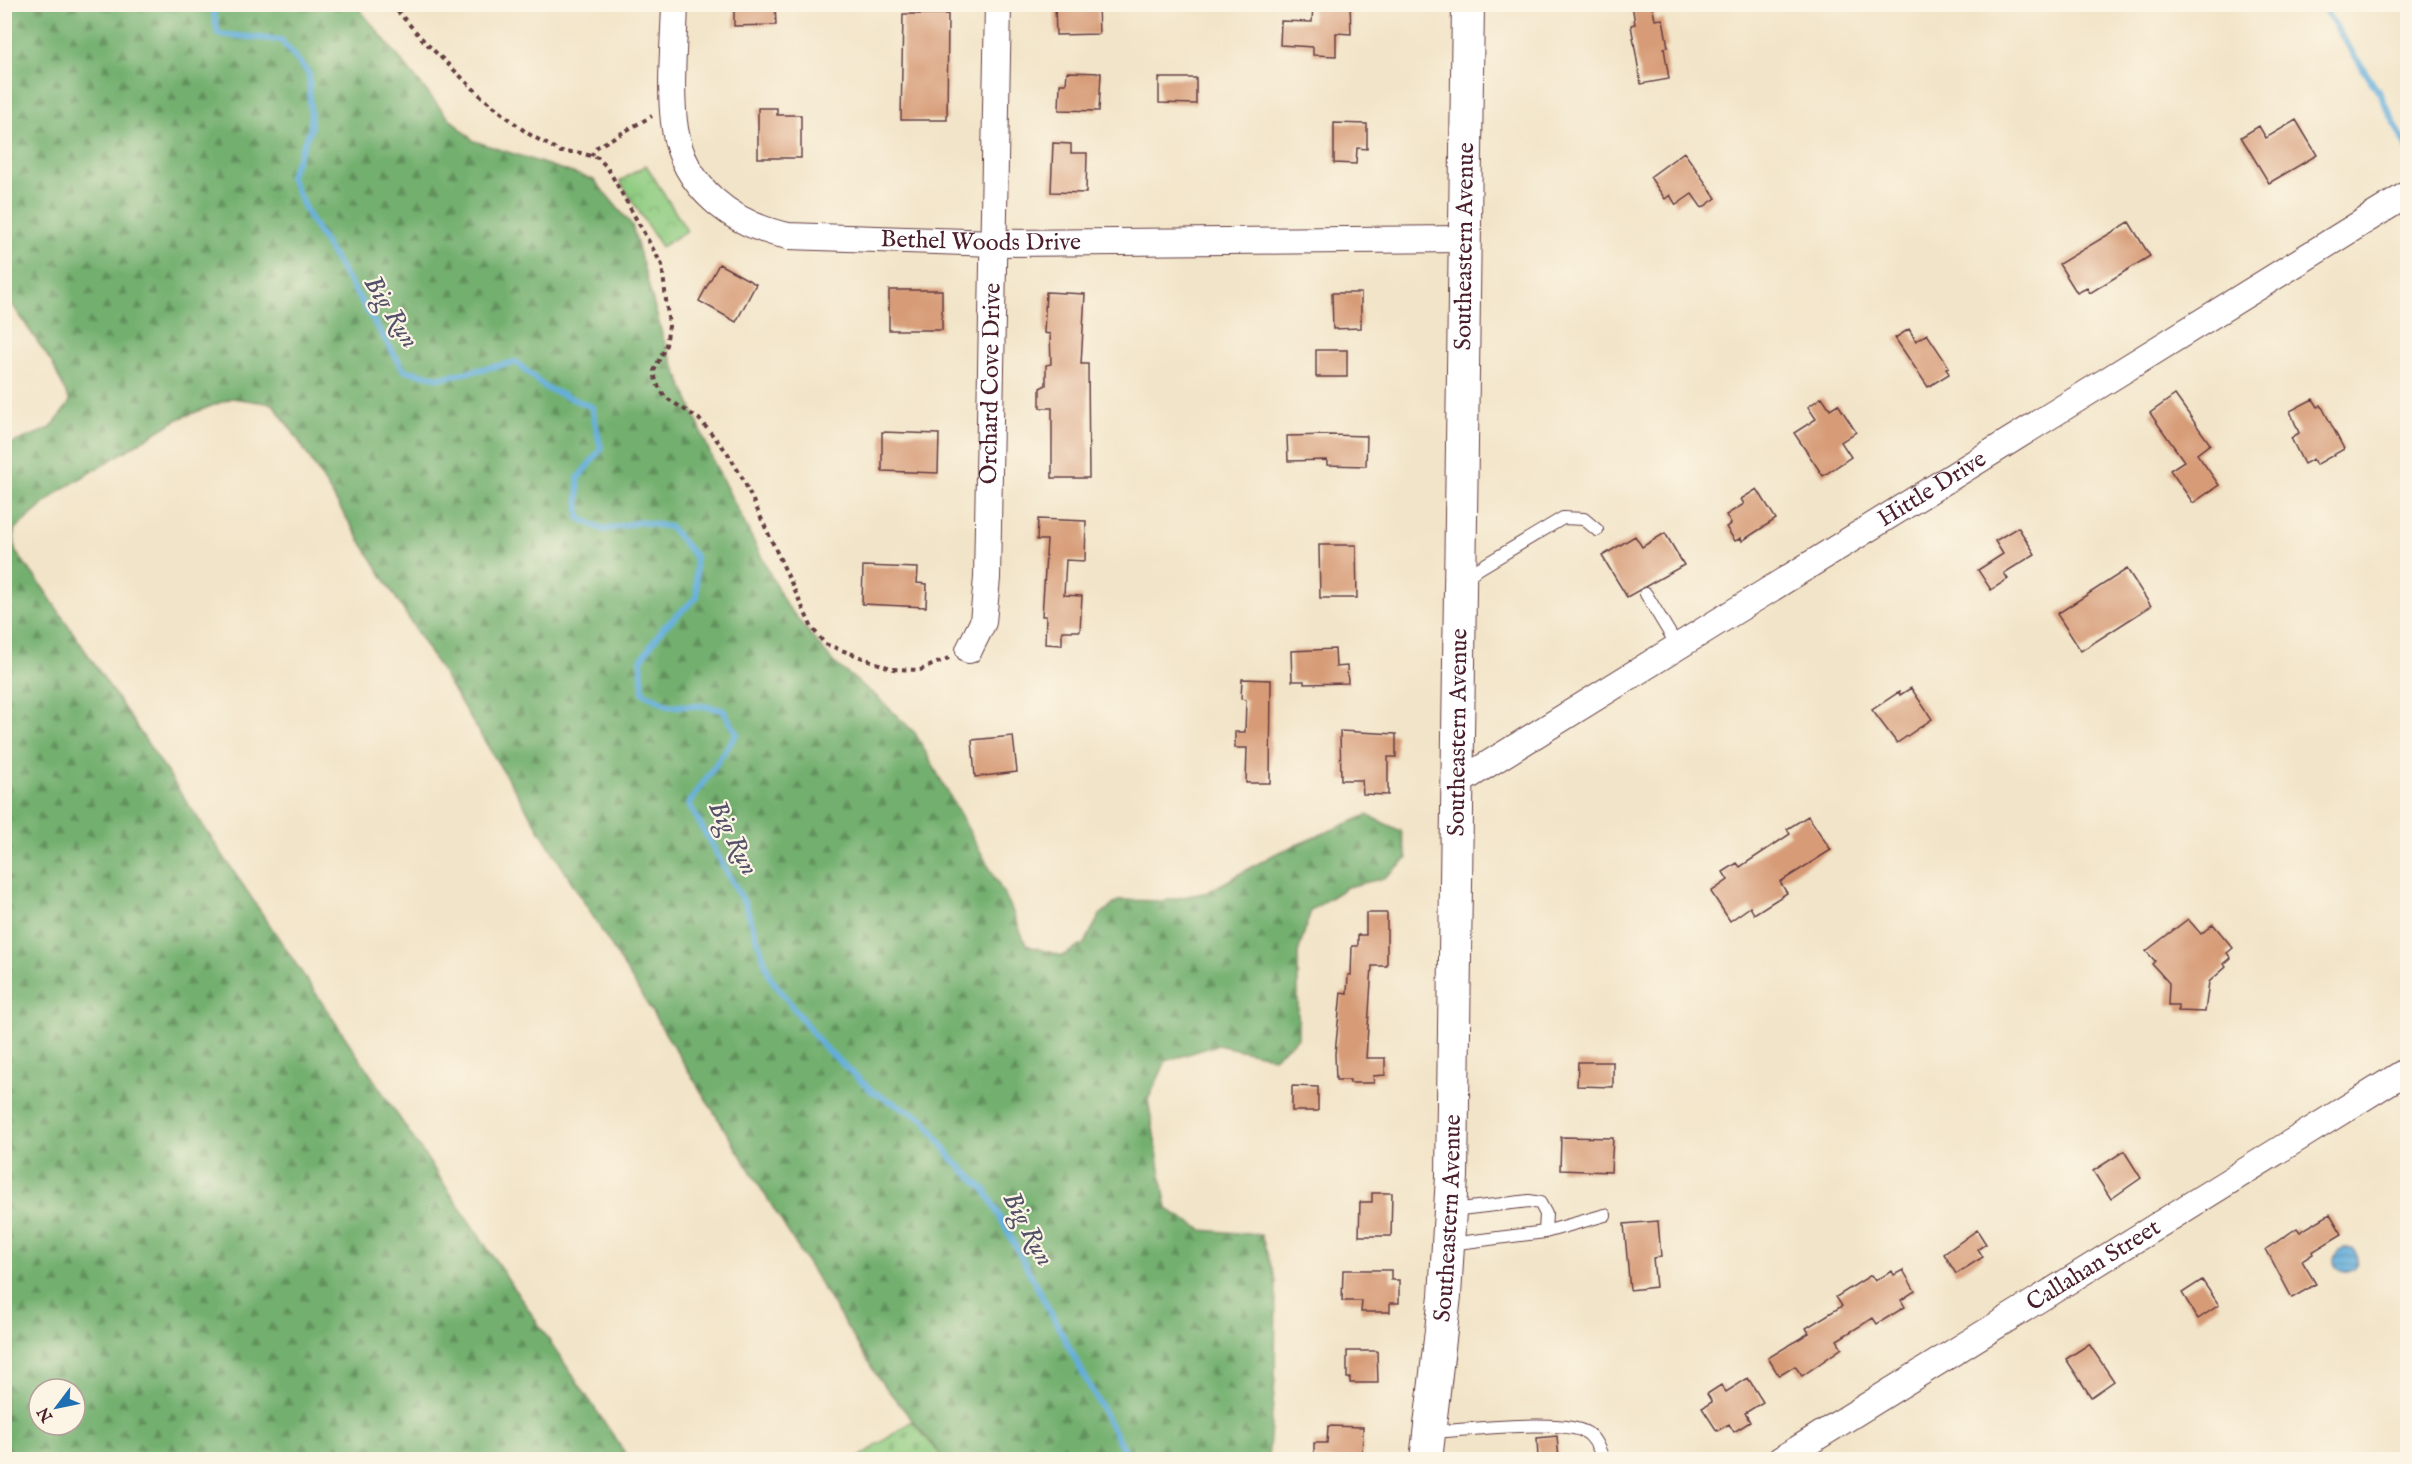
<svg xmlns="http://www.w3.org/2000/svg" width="2412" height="1464" font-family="'IM FELL English',serif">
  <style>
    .forest { fill: url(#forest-firs); stroke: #5e684d; stroke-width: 1.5; fill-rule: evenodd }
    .cemetery { fill: url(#cemetery-stones); stroke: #6c7656; stroke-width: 1.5 }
    .park { fill: url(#park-crowns); stroke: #6c7656; stroke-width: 1.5 }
    .water { fill: url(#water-rules); stroke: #566683; stroke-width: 1.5 }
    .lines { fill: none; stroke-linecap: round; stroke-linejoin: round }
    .stream { stroke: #63aedb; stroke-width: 6 }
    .building { fill: #d79b77 }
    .service-casing { stroke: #633d43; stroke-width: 14 }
    .minor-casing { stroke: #633d43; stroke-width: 28 }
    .tertiary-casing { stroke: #633d43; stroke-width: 34 }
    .path { stroke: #633d43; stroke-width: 4; stroke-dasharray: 4.5 4.5; stroke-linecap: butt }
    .service { stroke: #fff; stroke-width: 12 }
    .minor { stroke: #fff; stroke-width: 26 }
    .tertiary { stroke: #fff; stroke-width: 32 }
    .labels { text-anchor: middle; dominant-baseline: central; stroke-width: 4.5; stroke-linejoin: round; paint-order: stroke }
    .street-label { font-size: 24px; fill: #4a1f2b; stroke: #fcf5e5 }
    .water-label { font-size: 26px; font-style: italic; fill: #535169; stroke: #fcf5e5 }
  </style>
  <defs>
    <pattern id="forest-firs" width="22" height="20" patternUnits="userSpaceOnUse" patternTransform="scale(1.5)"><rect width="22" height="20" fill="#73b06f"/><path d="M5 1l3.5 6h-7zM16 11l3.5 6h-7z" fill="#608f5b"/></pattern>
    <pattern id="cemetery-stones" width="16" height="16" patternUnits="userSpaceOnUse" patternTransform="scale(1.5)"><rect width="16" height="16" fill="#8fcc81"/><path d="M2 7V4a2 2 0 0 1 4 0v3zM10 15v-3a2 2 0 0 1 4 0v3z" fill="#7daf70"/></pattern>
    <pattern id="park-crowns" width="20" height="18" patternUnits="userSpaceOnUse" patternTransform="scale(1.5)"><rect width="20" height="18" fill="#8fcc81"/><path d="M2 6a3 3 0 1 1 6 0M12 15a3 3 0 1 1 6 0" fill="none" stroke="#7daf70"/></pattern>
    <pattern id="water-rules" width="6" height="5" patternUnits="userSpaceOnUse" patternTransform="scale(1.5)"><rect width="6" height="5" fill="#63aedb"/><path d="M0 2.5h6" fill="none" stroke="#548db2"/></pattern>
  </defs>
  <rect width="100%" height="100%" fill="#fcf5e5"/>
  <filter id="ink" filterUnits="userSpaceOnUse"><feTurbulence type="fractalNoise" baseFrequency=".0167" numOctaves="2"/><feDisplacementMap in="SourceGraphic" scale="12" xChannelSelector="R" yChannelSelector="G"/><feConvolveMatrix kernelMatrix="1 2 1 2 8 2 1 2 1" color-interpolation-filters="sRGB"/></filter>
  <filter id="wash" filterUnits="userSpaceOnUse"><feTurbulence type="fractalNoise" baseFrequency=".008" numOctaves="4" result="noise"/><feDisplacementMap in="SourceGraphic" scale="24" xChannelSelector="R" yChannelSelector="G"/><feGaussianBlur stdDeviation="1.35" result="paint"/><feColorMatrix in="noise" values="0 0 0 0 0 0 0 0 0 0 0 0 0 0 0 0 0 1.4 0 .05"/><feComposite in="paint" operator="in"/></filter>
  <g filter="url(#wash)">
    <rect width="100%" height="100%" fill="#f2e4c8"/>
    <path class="forest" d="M 5,5 L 356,5 L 446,115 L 474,141 L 594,180 L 632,225 L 663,338 L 714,463 L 785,603 L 833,662 L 876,696 L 915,733 L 1010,905 L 1026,945 L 1062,956 L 1084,944 L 1100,915 L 1119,900 L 1163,901 L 1208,892 L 1275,854 L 1367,815 L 1401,831 L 1407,859 L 1384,878 L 1347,887 L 1311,910 L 1298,953 L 1298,1038 L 1274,1057 L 1217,1045 L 1166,1061 L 1148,1100 L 1167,1209 L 1202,1230 L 1261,1235 L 1276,1281 L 1275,1380 L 1268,1459 L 944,1459 L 879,1379 L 297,438 L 273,404 L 232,398 L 178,419 L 58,492 L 14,530 L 15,551 L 39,582 L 629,1459 L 5,1459 L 4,633 L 7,628 L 5,625 L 5,446 L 51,428 L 70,402 L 52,363 L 5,294 ZM 39,1389 L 75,1389 L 75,1425 L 39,1425 Z"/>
    <path class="cemetery" d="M 912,1421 L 944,1459 L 857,1459 Z"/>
    <path class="park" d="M 646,165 L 687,231 L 661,247 L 620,181 Z"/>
    <path class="water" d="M2334 1260a12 12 0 1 1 24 0a12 12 0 1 1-24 0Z"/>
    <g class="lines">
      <path class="stream" d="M 212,4 L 218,34 L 281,40 L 309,74 L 311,128 L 290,176 L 310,219 L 404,370 L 440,378 L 516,362 L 546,388 L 592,407 L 601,449 L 578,478 L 579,518 L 604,530 L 640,522 L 670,527 L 695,556 L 697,597 L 662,629 L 641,660 L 643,692 L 669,706 L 703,706 L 723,710 L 737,733 L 689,804 L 746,906 L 770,977 L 822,1045 L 873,1092 L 924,1119 L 953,1160 L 986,1191 L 1129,1460
        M 2321,4 L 2381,96 L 2408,151"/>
    </g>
    <g id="blocks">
      <path class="building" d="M 734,4 L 775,4 L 776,25 L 734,26 Z
        M 1055,4 L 1098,4 L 1099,34 L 1056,35 Z
        M 1313,4 L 1350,4 L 1351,34 L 1336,33 L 1336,56 L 1313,55 L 1313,47 L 1280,45 L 1281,21 L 1312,22 Z
        M 1632,4 L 1652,4 L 1655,20 L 1663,19 L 1668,47 L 1664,48 L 1669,79 L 1641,84 L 1631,25 L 1635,24 Z
        M 903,14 L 948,14 L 947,120 L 901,120 Z
        M 1067,72 L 1101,73 L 1099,111 L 1059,110 L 1060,84 L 1066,84 Z
        M 1159,78 L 1196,78 L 1196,104 L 1159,103 Z
        M 758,108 L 777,108 L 777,115 L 801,115 L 801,158 L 758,158 Z
        M 2296,120 L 2317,155 L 2269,183 L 2241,137 L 2259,126 L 2266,138 Z
        M 1334,123 L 1367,124 L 1367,149 L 1357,148 L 1356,164 L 1334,163 Z
        M 1053,143 L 1071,144 L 1071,153 L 1087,153 L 1086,193 L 1051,192 Z
        M 1684,152 L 1716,198 L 1702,208 L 1692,194 L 1676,205 L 1670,195 L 1665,199 L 1650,177 Z
        M 2129,222 L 2150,256 L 2090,293 L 2087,288 L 2077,293 L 2059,264 Z
        M 719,264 L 756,284 L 736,322 L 699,301 Z
        M 889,290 L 942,290 L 942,330 L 889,330 Z
        M 1046,292 L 1085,294 L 1081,364 L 1088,364 L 1089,478 L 1052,478 L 1052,408 L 1040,408 L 1040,388 L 1046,385 L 1046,365 L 1051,364 L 1050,334 L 1044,333 Z
        M 1332,293 L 1361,293 L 1361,328 L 1333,329 Z
        M 1909,329 L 1916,341 L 1927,334 L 1949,367 L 1946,368 L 1949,374 L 1928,387 L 1895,338 Z
        M 1316,350 L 1347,350 L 1347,377 L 1316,377 Z
        M 2175,395 L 2210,444 L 2197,454 L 2219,485 L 2193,503 L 2170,470 L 2184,461 L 2150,413 Z
        M 1822,397 L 1830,409 L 1838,404 L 1856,432 L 1841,442 L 1851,457 L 1823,476 L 1794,433 L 1816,419 L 1808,407 Z
        M 2313,399 L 2318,407 L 2321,405 L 2344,449 L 2316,465 L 2313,459 L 2304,464 L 2291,438 L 2299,433 L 2290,411 Z
        M 882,432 L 939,434 L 938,473 L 882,471 Z
        M 1329,435 L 1367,436 L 1366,466 L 1327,465 L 1327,460 L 1288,461 L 1287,436 Z
        M 1757,489 L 1776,519 L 1742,541 L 1741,538 L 1735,541 L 1726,527 L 1731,524 L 1726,515 L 1744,504 L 1741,499 Z
        M 1038,519 L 1086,521 L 1085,561 L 1066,560 L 1064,595 L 1082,596 L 1080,631 L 1062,631 L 1062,645 L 1045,644 L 1046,616 L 1042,616 L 1047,540 L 1037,540 Z
        M 2018,527 L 2035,554 L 2004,573 L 2008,579 L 1991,590 L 1978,570 L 2003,554 L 1995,541 Z
        M 1665,533 L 1684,565 L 1627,597 L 1602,556 L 1635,536 L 1642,547 Z
        M 1319,545 L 1356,545 L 1357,598 L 1320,598 Z
        M 863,566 L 918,568 L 917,583 L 927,584 L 926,607 L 862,604 Z
        M 2127,569 L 2151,606 L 2081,651 L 2057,614 Z
        M 1335,649 L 1336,667 L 1347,666 L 1348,683 L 1304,684 L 1304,681 L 1292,681 L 1291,651 Z
        M 1242,679 L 1271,680 L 1270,783 L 1246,783 L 1247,748 L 1235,748 L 1235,732 L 1245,732 L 1246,700 L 1241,699 Z
        M 1911,688 L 1932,719 L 1897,743 L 1872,710 L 1899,692 L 1900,695 Z
        M 1340,731 L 1396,734 L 1396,757 L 1388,757 L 1388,795 L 1363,794 L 1362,780 L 1341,780 Z
        M 1013,736 L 1017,772 L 975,777 L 972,740 Z
        M 1808,816 L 1831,850 L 1780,882 L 1787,893 L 1754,914 L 1750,907 L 1730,921 L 1711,892 L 1728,880 L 1723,872 L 1737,863 L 1740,867 L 1790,834 L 1787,829 Z
        M 1366,913 L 1387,913 L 1387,966 L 1372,966 L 1366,1058 L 1385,1058 L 1385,1075 L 1373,1076 L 1374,1083 L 1350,1083 L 1350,1080 L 1336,1080 L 1335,1054 L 1341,992 L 1347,993 L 1348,975 L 1351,975 L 1352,946 L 1358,946 L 1358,935 L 1366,935 Z
        M 2188,919 L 2201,934 L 2213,924 L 2233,948 L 2227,953 L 2231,958 L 2224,964 L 2226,967 L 2209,982 L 2205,1012 L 2178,1011 L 2178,1005 L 2168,1005 L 2169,983 L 2152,964 L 2155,961 L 2146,951 Z
        M 1578,1062 L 1613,1062 L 1613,1087 L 1577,1086 Z
        M 1292,1086 L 1318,1087 L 1318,1111 L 1292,1111 Z
        M 1561,1137 L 1613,1138 L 1611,1172 L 1560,1170 Z
        M 2124,1151 L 2141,1178 L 2111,1199 L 2093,1171 Z
        M 1372,1193 L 1392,1193 L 1391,1236 L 1359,1236 L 1360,1202 L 1372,1202 Z
        M 2330,1214 L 2342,1234 L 2312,1252 L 2313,1254 L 2302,1261 L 2316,1284 L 2292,1298 L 2266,1249 L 2297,1228 L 2300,1232 Z
        M 1658,1221 L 1661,1257 L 1653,1258 L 1656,1287 L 1630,1290 L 1624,1224 Z
        M 1977,1230 L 1986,1244 L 1978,1249 L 1983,1257 L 1956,1274 L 1944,1254 Z
        M 1343,1270 L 1391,1270 L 1391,1280 L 1399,1280 L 1399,1303 L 1390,1303 L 1390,1312 L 1361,1312 L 1362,1301 L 1342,1301 Z
        M 1903,1270 L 1915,1291 L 1901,1300 L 1905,1307 L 1877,1324 L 1873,1318 L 1837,1340 L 1842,1348 L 1802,1376 L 1795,1366 L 1779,1376 L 1768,1358 L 1809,1333 L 1806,1328 L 1842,1306 L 1836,1297 L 1871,1275 L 1875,1281 L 1892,1271 L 1894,1275 Z
        M 2202,1280 L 2219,1305 L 2198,1319 L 2182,1293 Z
        M 2089,1344 L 2114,1381 L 2091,1397 L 2066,1359 Z
        M 1347,1351 L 1377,1351 L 1378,1383 L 1350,1383 L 1350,1378 L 1347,1378 Z
        M 1748,1378 L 1763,1402 L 1745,1413 L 1750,1422 L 1734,1432 L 1729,1424 L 1717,1431 L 1702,1408 L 1712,1402 L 1707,1394 L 1721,1385 L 1726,1392 Z
        M 1328,1426 L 1363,1427 L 1362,1460 L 1314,1460 L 1314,1443 L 1327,1443 Z
        M 1557,1436 L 1559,1460 L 1538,1460 L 1537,1438 Z"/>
    </g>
  </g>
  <g filter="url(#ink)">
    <use href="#blocks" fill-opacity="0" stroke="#633d43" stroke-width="1.5"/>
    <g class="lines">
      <g class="service-casing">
        <path id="service" d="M 1463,578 L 1563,518 L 1584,519 L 1597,530
          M 1646,594 L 1678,647
          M 1452,1210 L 1529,1201 L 1540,1203 L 1546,1214 L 1545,1232
          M 1450,1244 L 1545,1232 L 1605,1215
          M 1430,1432 C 1461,1431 1564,1417 1587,1433 C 1596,1439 1599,1450 1604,1460"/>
      </g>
      <g class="minor-casing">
        <g id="minor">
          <path id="s1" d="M 675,4 C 674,44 669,91 675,129 C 684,188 733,225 788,236 L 995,243 L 1465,239"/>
          <path id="s2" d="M 969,650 L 983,622 L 987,578 L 998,4"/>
          <path id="s3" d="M 1456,784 L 2408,194"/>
          <path id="s4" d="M 1780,1460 L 2408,1070"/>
        </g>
      </g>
      <g class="tertiary-casing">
        <g id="tertiary">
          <path id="s5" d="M 1426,1460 L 1445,1296 L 1452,1176 L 1468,4"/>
        </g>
      </g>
      <path class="path" d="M 391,4 L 425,42 L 482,97 L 527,133 L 561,152 L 577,152 L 598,158 L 607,167 L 662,265 L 669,326 L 666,345 L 654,371 L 656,382 L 665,397 L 699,419 L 727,452 L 743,479 L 812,628 L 825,644 L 893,669 L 920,670 L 949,658
        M 591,156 L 597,147 L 652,116"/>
      <use href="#service" class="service"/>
      <use href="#minor" class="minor"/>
      <use href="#tertiary" class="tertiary"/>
    </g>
  </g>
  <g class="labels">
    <g class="street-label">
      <text stroke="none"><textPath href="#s1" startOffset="484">Bethel Woods Drive</textPath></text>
      <text stroke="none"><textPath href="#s5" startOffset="1215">Southeastern Avenue</textPath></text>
      <text stroke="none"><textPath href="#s2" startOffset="270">Orchard Cove Drive</textPath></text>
      <text stroke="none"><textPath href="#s3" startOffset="560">Hittle Drive</textPath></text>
      <text stroke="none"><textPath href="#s5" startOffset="729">Southeastern Avenue</textPath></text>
      <text stroke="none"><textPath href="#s5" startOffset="243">Southeastern Avenue</textPath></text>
      <text stroke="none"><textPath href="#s4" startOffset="369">Callahan Street</textPath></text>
    </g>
    <g class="water-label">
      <text transform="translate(391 312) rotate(58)">Big Run</text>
      <text transform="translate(733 838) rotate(63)">Big Run</text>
      <text transform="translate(1028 1229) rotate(62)">Big Run</text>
    </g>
  </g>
  <rect width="2412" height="1464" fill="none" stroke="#fcf5e5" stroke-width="24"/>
  <g transform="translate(57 1407) rotate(238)"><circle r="28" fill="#fcf5e5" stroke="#b59f9b" stroke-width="1.5"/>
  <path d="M0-4.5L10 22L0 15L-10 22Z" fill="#1f6fb2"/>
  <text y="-9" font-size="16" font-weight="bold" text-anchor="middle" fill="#4a1f2b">N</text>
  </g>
</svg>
